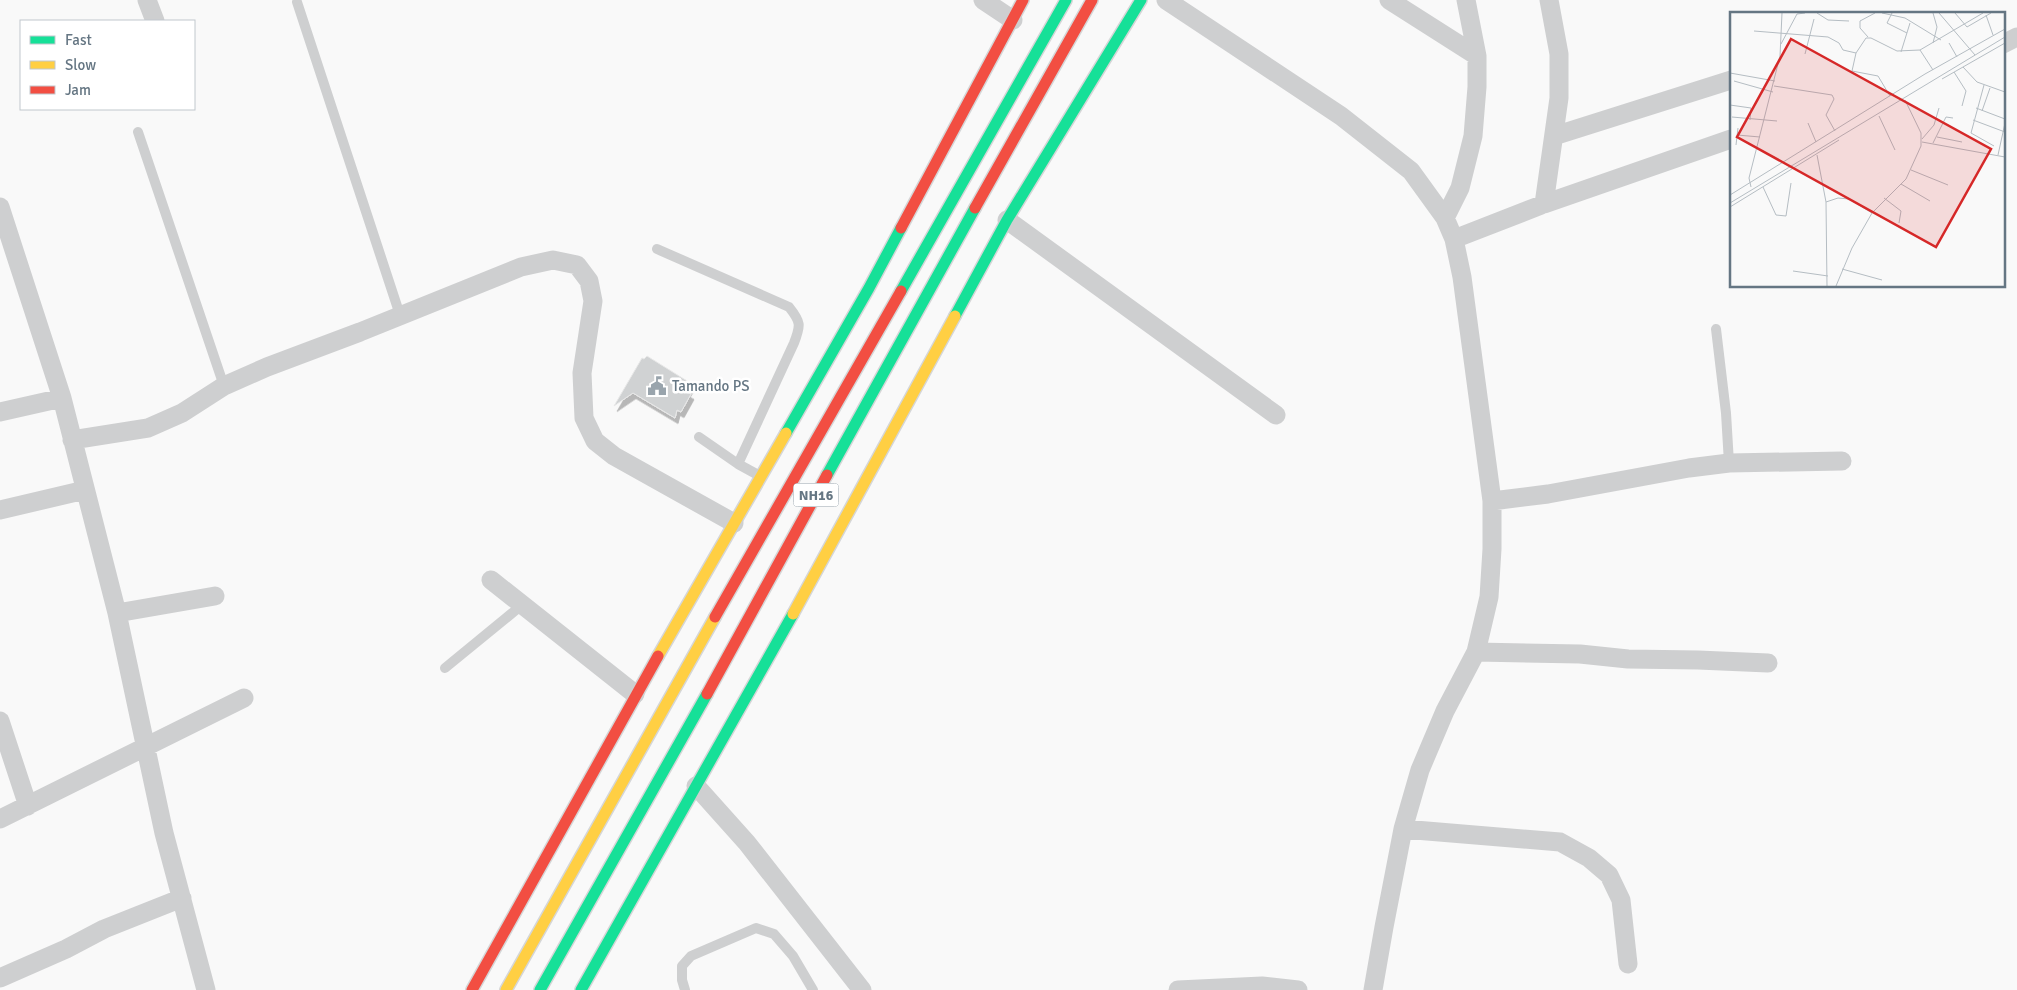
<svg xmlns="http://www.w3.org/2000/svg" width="2017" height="990" font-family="Signika,sans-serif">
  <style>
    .building { fill: #d0d2d3; stroke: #e8e8e8; filter: url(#shadow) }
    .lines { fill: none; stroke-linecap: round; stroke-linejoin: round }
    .fast-casing { stroke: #d5d6d7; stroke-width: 14 }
    .slow-casing { stroke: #d5d6d7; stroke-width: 14 }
    .jam-casing { stroke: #d5d6d7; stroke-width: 14 }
    .lane { stroke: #cecfd0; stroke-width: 10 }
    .street { stroke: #cecfd0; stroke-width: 19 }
    .fast { stroke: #16e098; stroke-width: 11 }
    .slow { stroke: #ffcf43; stroke-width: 11 }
    .jam { stroke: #f24e42; stroke-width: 11 }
    .labels { text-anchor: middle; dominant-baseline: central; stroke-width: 5; stroke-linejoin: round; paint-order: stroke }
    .shield { fill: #fff; stroke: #939fa8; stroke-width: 1 }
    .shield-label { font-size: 14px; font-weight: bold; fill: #657683 }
    .poi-label { font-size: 15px; fill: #657683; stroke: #fff; text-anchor: start }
    .inset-road { fill: none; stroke: #b5bdc3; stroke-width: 1 }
    .view { fill: #d62828; fill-opacity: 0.15; stroke: #d62828; stroke-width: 2.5 }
    .inset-edge { fill: none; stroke: #657683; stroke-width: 2.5 }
  </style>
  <defs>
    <filter id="shadow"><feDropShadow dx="3" dy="5.5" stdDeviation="0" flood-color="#0004"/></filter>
  </defs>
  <rect width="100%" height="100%" fill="#f9f9f9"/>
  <path class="building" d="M 647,356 L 692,384 L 687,392 L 691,394 L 681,412 L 677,410 L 675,418 L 633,393 L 614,406 L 642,358 L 644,359 Z"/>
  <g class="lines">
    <g class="fast-casing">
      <path id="fast" d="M 901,291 L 1066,0
        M 955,316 L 1007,220 L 1141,0
        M 786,433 L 869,288 L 901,228
        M 827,475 L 975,208
        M 540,990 L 707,694
        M 581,990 L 793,614"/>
    </g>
    <g class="slow-casing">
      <path id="slow" d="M 793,614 L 955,316
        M 658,656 L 786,433
        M 506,990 L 715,617"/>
    </g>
    <g class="jam-casing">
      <path id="jam" d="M 975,208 L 1092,0
        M 901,228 L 1023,0
        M 715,617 L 901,291
        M 707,694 L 827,475
        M 472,990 L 658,656"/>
    </g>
    <path class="lane" d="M 297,2 L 400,315
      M 138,132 L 224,386
      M 657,249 L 789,307 C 801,322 801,325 794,343 L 738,464
      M 1716,329 L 1726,413 L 1729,463
      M 699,437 L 738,464 L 760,476
      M 445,668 L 522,605
      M 685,990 L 682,980 L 682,966 L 691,956 L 756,928 L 774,934 L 793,956 L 813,990"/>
    <path class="street" d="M 147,0 L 155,21
      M 983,0 L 1013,20
      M 1166,0 L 1341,116 L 1411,171 L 1445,218 L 1454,239 L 1462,277 L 1492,501 L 1492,549 L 1489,597 L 1476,652 L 1445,711 L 1420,770 L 1403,829 L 1384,927 L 1373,990
      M 1389,0 L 1477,56
      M 2003,44 L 2017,37
      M 1554,136 L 1731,80
      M 1544,204 L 1559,98 L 1559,54 L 1549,0
      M 0,207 L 62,398 L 117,613 L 164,833 L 206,990
      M 1445,218 L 1460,188 L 1473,136 L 1477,87 L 1477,56 L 1466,0
      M 1007,220 L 1276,415
      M 1454,239 L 1544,204 L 1731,139
      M 0,412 L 62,398
      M 72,440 L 148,428 L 182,413 L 224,386 L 267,367 L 360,332 L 521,267 L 553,260 L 577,265 L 589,281 L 593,301 L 582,373 L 584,418 L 595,441 L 614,456 L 734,523
      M 1492,501 L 1548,494 L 1689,468 L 1729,463 L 1842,461
      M 0,510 L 85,490
      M 491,580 L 635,694
      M 117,613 L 215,596
      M 1476,652 L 1580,654 L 1628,659 L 1698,660 L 1768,663
      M 0,721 L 28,806
      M 696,786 L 747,843 L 862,990
      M 0,819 L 244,698
      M 1403,829 L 1560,842 L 1589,858 L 1609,875 L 1621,900 L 1628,964
      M 0,978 L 66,949 L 104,929 L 182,898
      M 1178,990 L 1262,986 L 1298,990"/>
    <use href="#fast" class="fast"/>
    <use href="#slow" class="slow"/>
    <use href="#jam" class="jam"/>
  </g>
  <defs>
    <g id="civic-bare" transform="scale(1.5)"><path d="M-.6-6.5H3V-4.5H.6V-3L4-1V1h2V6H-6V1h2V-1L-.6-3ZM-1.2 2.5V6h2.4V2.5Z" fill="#99a4ac" stroke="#fff" stroke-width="2.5" paint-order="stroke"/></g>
  </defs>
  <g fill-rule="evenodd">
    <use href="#civic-bare" x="657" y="386"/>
  </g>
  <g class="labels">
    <rect class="shield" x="793.5" y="483.5" width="45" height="23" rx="4"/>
    <g class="shield-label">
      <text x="816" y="495">NH16</text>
    </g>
    <g class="poi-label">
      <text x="672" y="386">Tamando PS</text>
    </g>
  </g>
  <g transform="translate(1730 12)">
    <rect width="275" height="275" fill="#f9f9f9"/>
    <path class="inset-road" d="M 87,1 L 98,8 L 119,9M 152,1 L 175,6 L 211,28M 162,1 L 157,11 L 177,21M 209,1 L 245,43M 225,1 L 237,15 L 261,1M 256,3 L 263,23M 24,19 L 98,25 L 109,31 L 113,38 L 126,41M 138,25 L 130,16 L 130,9 L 145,1M 203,31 L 207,15 L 203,1M 219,31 L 227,45M 51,32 L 67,2 L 75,1M 190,38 L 253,1M 171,40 L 180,11M 75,42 L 84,7M 233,55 L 247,70 L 275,80M 224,60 L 236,79 L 232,94M 0,61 L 45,69M 212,67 L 275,31M 4,69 L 43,80M 254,73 L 241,121 L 264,134M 44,74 L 102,83 L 104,87 L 96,103 L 105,119M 160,84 L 148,64 L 122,59 L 126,41 L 136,26 L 141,26 L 167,39 L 190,38 L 203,58M 0,93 L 21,96 L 20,108M 246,96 L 275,107M 252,99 L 260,76M 149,104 L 165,138M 2,105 L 47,109M 243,108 L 275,120M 78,111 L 86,130M 7,123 L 30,125M 207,125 L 232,130M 192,127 L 204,113 L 209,96M 192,130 L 275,145M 203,131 L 216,105 L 223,106M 6,133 L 8,116M 87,143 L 96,190 L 97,274M 268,143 L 275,111M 181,158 L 218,173M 171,172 L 200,189M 21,175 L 19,166 L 50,44 L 52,1M 33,175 L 46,203 L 56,204 L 61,171M 0,183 L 195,62 L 275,17M 154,186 L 171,199 L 169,211M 96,190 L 108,186 L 119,187 L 142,201M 0,191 L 275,25M 0,195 L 109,128M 112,257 L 152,268M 63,259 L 98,264M 106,274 L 122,236 L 142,201 L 176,167 L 191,134 L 191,121 L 175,88"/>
    <path class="view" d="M 61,27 L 261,137 L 206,235 L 7,125 Z"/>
    <rect width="275" height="275" class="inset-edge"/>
  </g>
  <rect x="20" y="20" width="175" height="90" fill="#ffffff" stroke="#c1c8cd"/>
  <rect x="30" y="36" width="25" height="8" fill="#16e098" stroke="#c1c8cd"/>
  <text x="65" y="45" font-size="15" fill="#657683">Fast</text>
  <rect x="30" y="61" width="25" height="8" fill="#ffcf43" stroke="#c1c8cd"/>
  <text x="65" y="70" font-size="15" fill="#657683">Slow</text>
  <rect x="30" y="86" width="25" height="8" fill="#f24e42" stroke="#c1c8cd"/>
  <text x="65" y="95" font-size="15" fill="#657683">Jam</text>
</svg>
